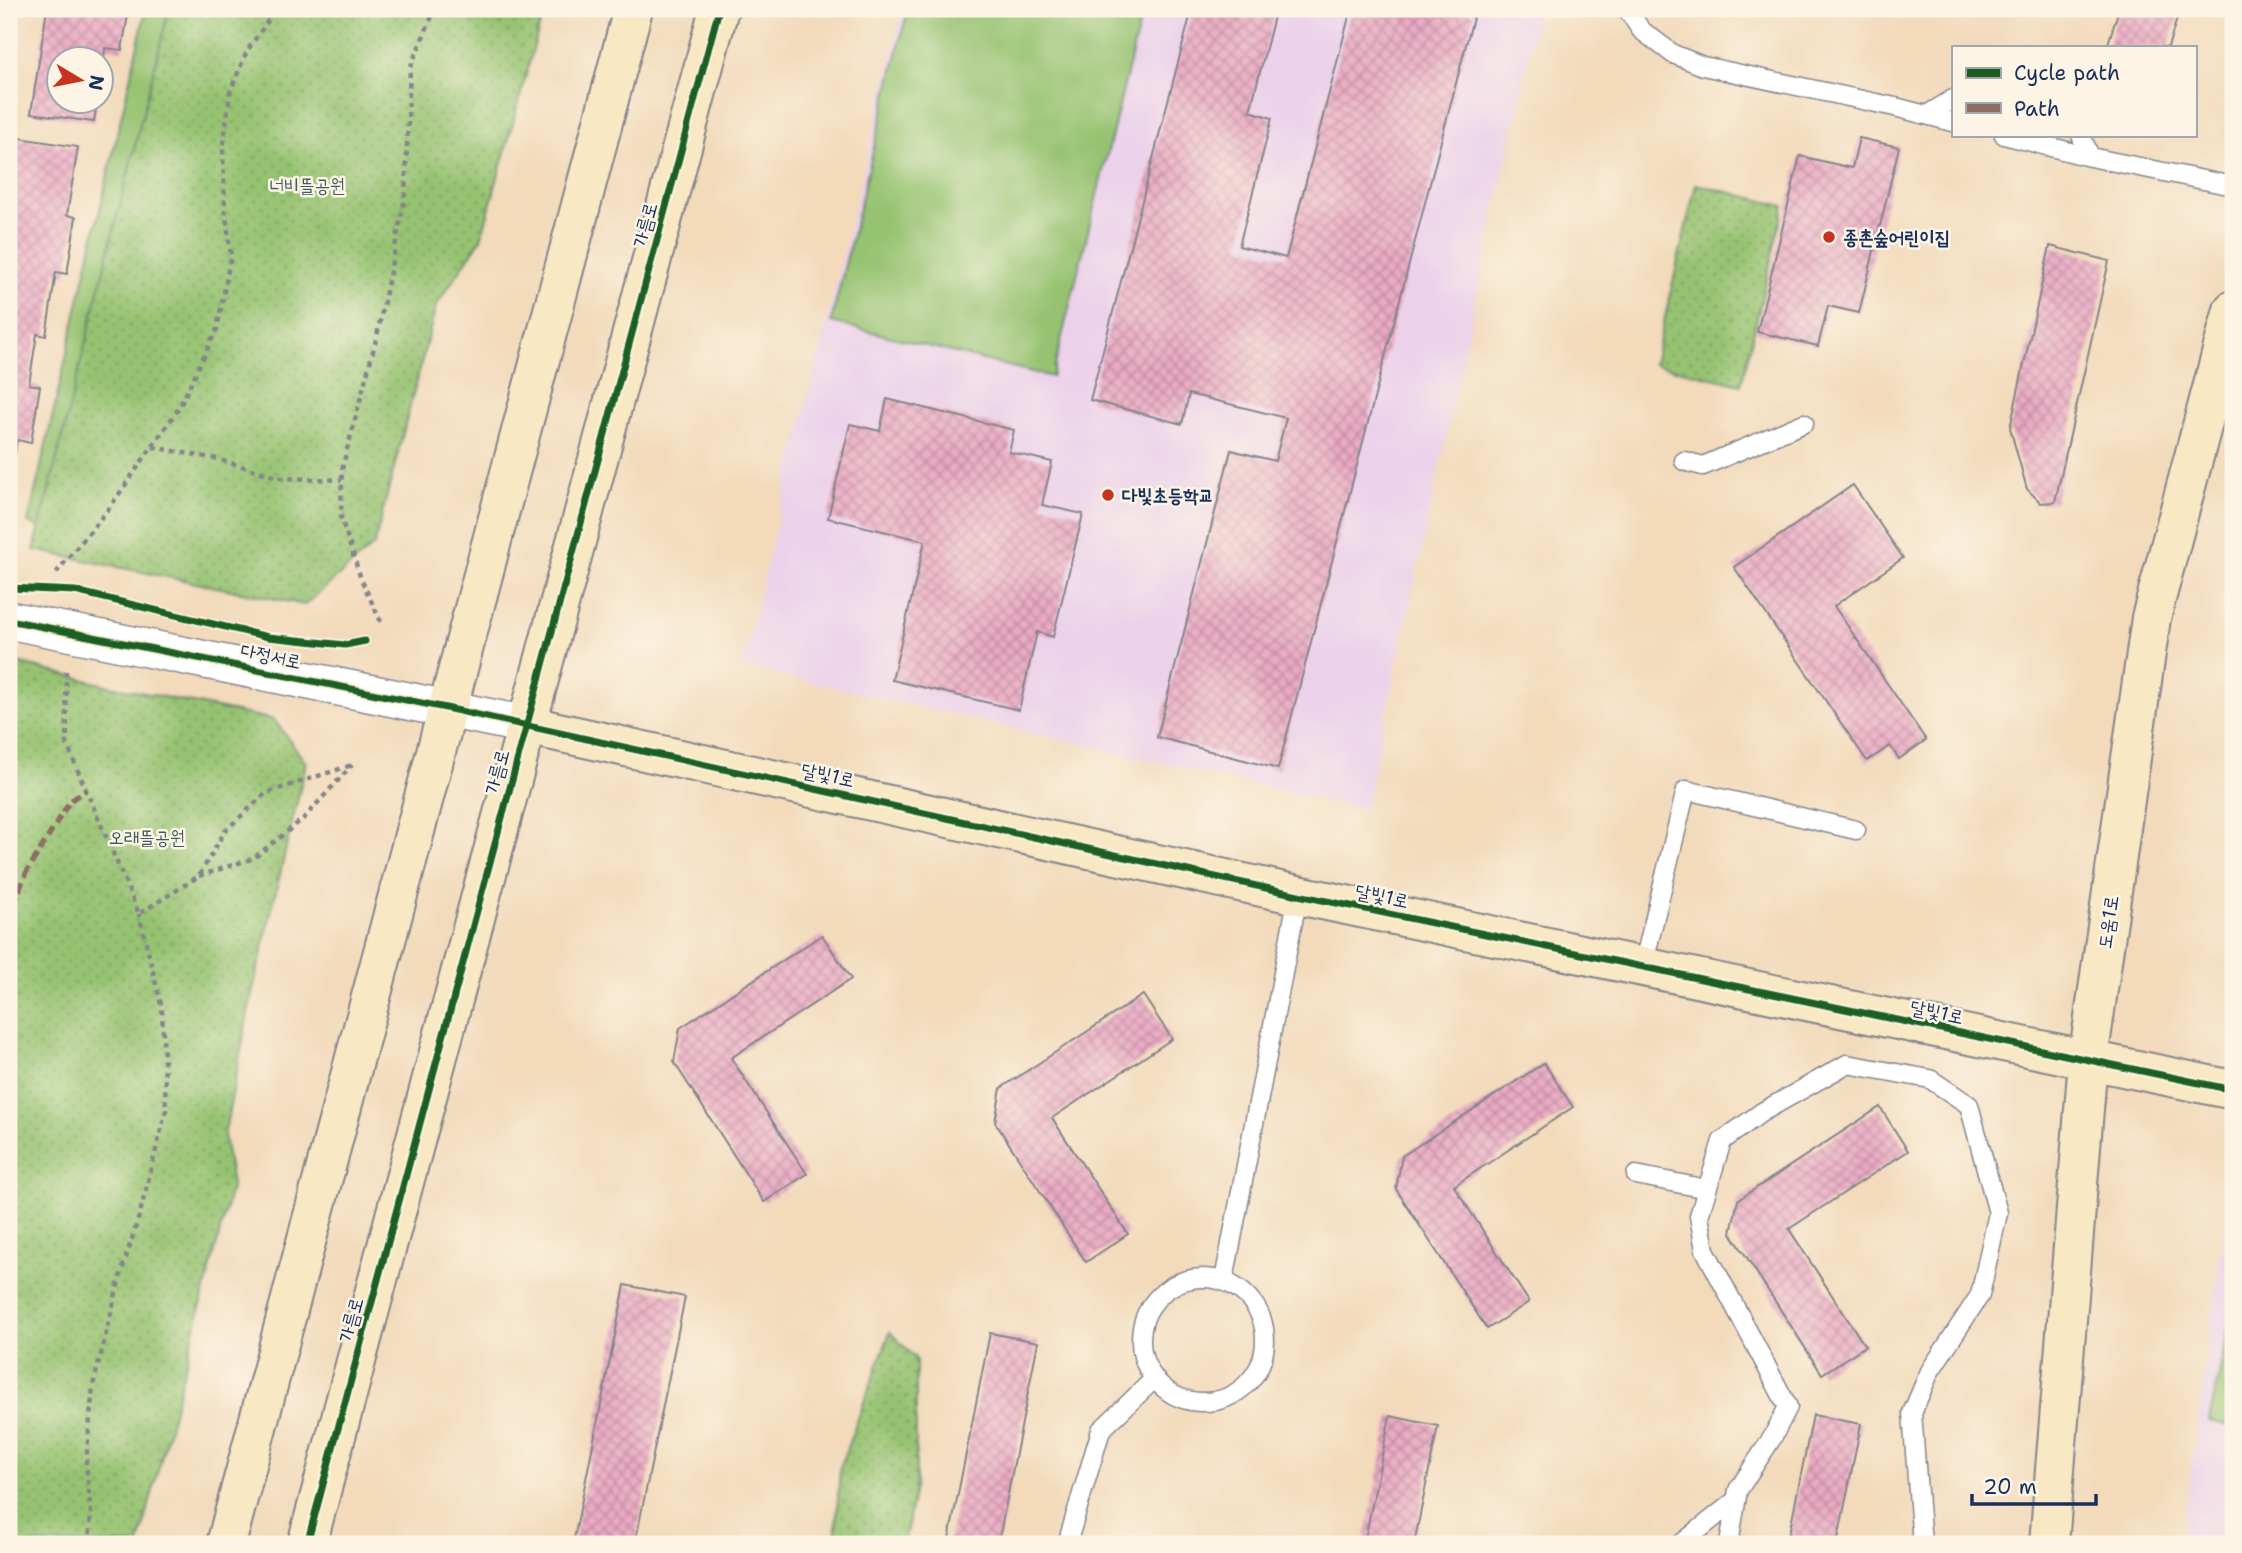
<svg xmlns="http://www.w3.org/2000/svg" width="2242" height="1553" font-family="'Shantell Sans','Poor Story',sans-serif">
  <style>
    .built { fill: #ecd1ea }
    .green { fill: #96c371; stroke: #587968; stroke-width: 2 }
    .park { fill: url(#park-dots); stroke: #587968; stroke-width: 2 }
    .building { fill: url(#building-cross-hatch) }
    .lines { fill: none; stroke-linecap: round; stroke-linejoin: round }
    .lane-casing { stroke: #86848c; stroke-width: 21 }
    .street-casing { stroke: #86848c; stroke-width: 40 }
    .secondary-casing { stroke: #86848c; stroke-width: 42 }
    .path { stroke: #86848c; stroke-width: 4.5; stroke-dasharray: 5 5; stroke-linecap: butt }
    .lane { stroke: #fff; stroke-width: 18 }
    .street { stroke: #fff; stroke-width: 37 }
    .secondary { stroke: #f8e8c3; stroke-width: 38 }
    .quiet { stroke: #8d6e63; stroke-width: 5; stroke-dasharray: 10 5; stroke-linecap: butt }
    .cycleway-casing { stroke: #fcf5e5; stroke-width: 11 }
    .cycleway { stroke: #1b5e20; stroke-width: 7 }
    .poi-dot { fill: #c8321e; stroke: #fcf5e5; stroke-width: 2.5 }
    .labels { text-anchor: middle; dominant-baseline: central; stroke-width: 5; stroke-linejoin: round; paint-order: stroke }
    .park-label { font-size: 19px; fill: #405b64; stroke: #fcf5e5 }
    .street-label { font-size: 19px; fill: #1b2f5e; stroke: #fcf5e5 }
    .poi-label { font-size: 19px; font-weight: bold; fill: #1b2f5e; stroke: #fcf5e5; text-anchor: start }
  </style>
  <defs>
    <pattern id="park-dots" width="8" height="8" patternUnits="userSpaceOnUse" patternTransform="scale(1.75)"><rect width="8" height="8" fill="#96c371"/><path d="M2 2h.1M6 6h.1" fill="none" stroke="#7a9f60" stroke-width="1.8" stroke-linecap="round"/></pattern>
    <pattern id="building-cross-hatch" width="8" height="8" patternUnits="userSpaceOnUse" patternTransform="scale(1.75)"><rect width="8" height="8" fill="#ebaac3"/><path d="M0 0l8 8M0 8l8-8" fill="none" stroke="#be8ba2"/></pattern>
  </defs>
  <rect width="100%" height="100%" fill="#fcf5e5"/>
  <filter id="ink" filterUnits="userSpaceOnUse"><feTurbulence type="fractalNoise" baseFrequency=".0143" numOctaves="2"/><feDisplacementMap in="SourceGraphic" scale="14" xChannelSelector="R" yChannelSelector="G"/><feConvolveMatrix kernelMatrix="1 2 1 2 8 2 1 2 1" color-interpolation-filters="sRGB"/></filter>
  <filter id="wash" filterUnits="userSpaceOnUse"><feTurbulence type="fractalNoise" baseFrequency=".00686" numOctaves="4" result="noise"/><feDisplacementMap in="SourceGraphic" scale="28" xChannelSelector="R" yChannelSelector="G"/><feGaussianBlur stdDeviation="1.57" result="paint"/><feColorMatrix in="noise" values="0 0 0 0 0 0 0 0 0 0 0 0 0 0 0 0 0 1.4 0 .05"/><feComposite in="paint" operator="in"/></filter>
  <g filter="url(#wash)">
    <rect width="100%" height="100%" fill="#f2dabb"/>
    <path class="built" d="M 903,9 L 1539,9 L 1365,810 L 742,666 Z
      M 2233,1180 L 2233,1544 L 2181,1544 L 2230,1184 Z"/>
    <path class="green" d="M 146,9 L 255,9 L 70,540 L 28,523 Z
      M 908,9 L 1143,9 L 1052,377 L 831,322 Z
      M 2233,1309 L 2233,1427 L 2209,1421 Z"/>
    <path class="park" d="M 169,9 L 544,9 L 481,239 L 436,306 L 374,545 L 305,605 L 34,550 Z
      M 1696,184 L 1784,206 L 1741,385 L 1654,364 Z
      M 9,661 L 106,685 L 274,720 L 306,763 L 251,998 L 224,1136 L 232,1185 L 139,1544 L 9,1544 Z
      M 890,1332 L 916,1359 L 916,1483 L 904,1544 L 835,1544 L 840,1467 Z"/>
    <g id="blocks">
      <path class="building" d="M 47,9 L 129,9 L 122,50 L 105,48 L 104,60 L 60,60 L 60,102 L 97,102 L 94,122 L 31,113 Z
        M 1192,9 L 1276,9 L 1250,111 L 1272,118 L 1239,246 L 1286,258 L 1351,9 L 1455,9 L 1474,14 L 1278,769 L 1157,737 L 1231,450 L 1275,461 L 1286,418 L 1189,394 L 1182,424 L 1090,400 Z
        M 2119,9 L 2180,9 L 2168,47 L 2107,47 Z
        M 13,137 L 78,147 L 67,215 L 76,217 L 67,274 L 56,272 L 46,336 L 37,334 L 29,384 L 40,386 L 31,443 L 17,440 L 10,483 L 9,168 Z
        M 1859,138 L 1899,147 L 1859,313 L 1828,306 L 1818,346 L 1757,332 L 1800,156 L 1852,168 Z
        M 2050,246 L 2109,261 L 2055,502 L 2041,503 L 2027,489 L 2010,428 Z
        M 887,399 L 1014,430 L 1009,452 L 1052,462 L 1042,505 L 1083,514 L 1053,637 L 1037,632 L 1019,710 L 892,680 L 925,541 L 828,518 L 850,424 L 880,431 Z
        M 1853,485 L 1903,558 L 1834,606 L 1926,740 L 1899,759 L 1890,746 L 1867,761 L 1734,567 Z
        M 822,935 L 851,979 L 731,1058 L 807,1174 L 764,1202 L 674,1062 L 680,1028 Z
        M 1143,995 L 1172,1039 L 1052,1118 L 1128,1234 L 1086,1262 L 995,1122 L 1001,1088 Z
        M 1544,1063 L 1573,1107 L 1454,1186 L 1529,1302 L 1487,1329 L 1396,1189 L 1402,1156 Z
        M 1880,1107 L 1908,1151 L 1789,1229 L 1865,1346 L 1822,1374 L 1731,1233 L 1738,1200 Z
        M 625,1285 L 685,1297 L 635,1544 L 573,1544 Z
        M 990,1333 L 1038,1342 L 998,1544 L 948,1544 Z
        M 1813,1415 L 1861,1424 L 1837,1544 L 1787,1544 Z
        M 1390,1416 L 1438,1426 L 1414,1544 L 1364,1544 Z"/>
    </g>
  </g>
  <g filter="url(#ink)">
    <use href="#blocks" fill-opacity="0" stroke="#86848c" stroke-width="2"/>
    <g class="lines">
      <g class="lane-casing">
        <path id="lane" d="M 1627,9 L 1641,30 L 1673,54 L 1703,66 L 1895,107 L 1953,122
          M 1927,115 L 1953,99
          M 2004,135 L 2090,157 L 2233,186
          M 2081,135 L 2090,157
          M 1684,461 L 1703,466 L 1804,423
          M 1643,966 L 1686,790 L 1856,830
          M 1636,1175 L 1707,1189
          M1141 1340a62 62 0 1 1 124 0a62 62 0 1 1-124 0Z
          M 1224,1280 L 1298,895
          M 1067,1544 L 1101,1430 L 1154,1379
          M 1681,1544 L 1736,1500
          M 1729,1544 L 1738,1490 L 1772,1438 L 1788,1407 L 1705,1250 L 1699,1216 L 1722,1141 L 1762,1112 L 1847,1064 L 1930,1079 L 1969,1105 L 1998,1213 L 1980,1295 L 1930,1371 L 1912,1413 L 1922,1544"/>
      </g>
      <g class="street-casing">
        <path id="street" d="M 9,620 L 526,725"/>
      </g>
      <g class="secondary-casing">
        <path id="secondary" d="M 526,725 L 1298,895 L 2233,1090
          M 226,1544 L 633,9
          M 307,1544 L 719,9
          M 2049,1544 L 2088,1060 L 2151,618 L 2233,310"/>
      </g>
      <path class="path" d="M 153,447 L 217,459 L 281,478 L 342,480
        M 56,573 L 110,507 L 179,408 L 217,329 L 231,255 L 225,209 L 223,149 L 230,92 L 247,51 L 276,9
        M 381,622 L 361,579 L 341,518 L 342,469 L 377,336 L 405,198 L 410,68 L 435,9
        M 66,671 L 67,745 L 139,914 L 199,876 L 225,831 L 266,793 L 352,765
        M 199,876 L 254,858 L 304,818 L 352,765
        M 89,1544 L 91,1513 L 86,1463 L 93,1386 L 120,1277 L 140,1213 L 166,1110 L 162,1009 L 139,914"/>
      <use href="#lane" class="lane"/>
      <use href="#street" class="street"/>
      <use href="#secondary" class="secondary"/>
      <path class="quiet" d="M 9,919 L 26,873 L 70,801 L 86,790"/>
      <g class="cycleway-casing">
        <path id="cycleway" d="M 9,588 L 75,591 L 268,637 L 345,645 L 365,641
          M 9,620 L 446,708 L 1298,895 L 2233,1090
          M 307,1544 L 719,9"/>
      </g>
      <use href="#cycleway" class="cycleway"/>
    </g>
  </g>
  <g class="poi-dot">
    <circle cx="1829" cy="237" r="7"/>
    <circle cx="1108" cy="495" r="7"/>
  </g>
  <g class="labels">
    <g class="park-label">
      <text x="307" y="185">너비뜰공원</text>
      <text x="147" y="837">오래뜰공원</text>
    </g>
    <g class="street-label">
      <text transform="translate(645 225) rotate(-75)">가름로</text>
      <text transform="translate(271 656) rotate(12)">다정서로</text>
      <text transform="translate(497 772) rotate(-75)">가름로</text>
      <text transform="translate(828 775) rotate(12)">달빛1로</text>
      <text transform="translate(1382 896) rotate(12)">달빛1로</text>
      <text transform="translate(2108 922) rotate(-82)">도움1로</text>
      <text transform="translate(1937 1012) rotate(12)">달빛1로</text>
      <text transform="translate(351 1320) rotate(-75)">가름로</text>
    </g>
    <g class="poi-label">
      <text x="1843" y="237">종촌숲어린이집</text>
      <text x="1122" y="495">다빛초등학교</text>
    </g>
  </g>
  <rect width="2242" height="1553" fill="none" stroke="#fcf5e5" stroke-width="35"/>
  <rect x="1952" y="46" width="245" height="91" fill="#fcf5e5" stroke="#a2a6af" stroke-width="2"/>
  <rect x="1966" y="68" width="35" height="10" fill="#1b5e20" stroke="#a2a6af" stroke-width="2"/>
  <text x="2014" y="80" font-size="21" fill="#1b2f5e">Cycle path</text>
  <rect x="1966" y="103" width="35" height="10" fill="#8d6e63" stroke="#a2a6af" stroke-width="2"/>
  <text x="2014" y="116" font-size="21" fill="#1b2f5e">Path</text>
  <g transform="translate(80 80) rotate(100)"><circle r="33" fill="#fcf5e5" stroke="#a2a6af" stroke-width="2"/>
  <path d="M0-5L12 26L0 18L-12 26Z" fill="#c8321e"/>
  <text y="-10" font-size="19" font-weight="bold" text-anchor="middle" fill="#1b2f5e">N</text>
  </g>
  <path d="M1972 1494v10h124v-10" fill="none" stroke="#1b2f5e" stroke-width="3.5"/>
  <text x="1983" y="1494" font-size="21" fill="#1b2f5e" stroke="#fcf5e5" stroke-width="5" paint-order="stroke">20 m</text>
</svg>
